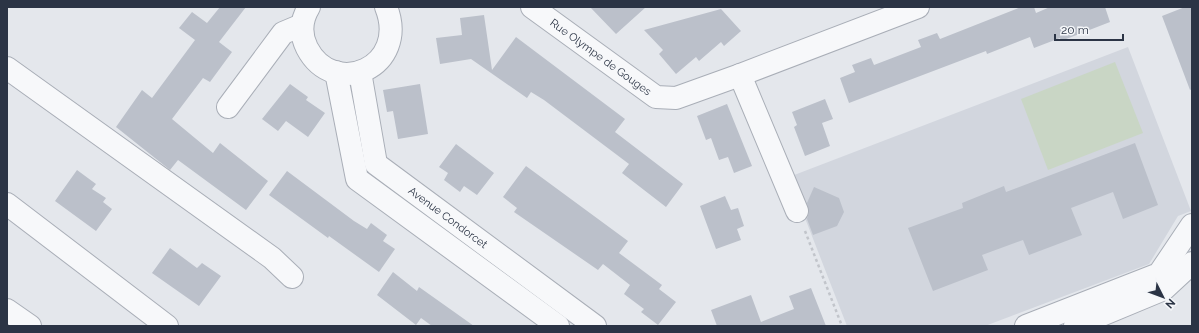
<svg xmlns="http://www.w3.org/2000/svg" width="1199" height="333" font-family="Raleway,sans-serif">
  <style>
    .built { fill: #d2d6de }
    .green { fill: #c9d6c5 }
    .building { fill: #bbc0ca }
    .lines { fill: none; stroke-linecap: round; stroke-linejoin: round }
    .minor-casing { stroke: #a9aeb7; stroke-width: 24 }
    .path { stroke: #c2c5cb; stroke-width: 2.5; stroke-dasharray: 3 3; stroke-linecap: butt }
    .minor { stroke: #f7f8fa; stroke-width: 22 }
    .labels { text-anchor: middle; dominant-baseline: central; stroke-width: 3; stroke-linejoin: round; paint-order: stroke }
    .street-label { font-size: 11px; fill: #2b3445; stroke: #f4f6f9 }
  </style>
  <rect width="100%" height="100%" fill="#e4e7ec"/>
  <path class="built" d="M 1128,47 L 1191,211 L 1178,216 L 1149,264 L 985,326 L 847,326 L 789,177 Z"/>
  <path class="green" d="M 1115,62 L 1143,133 L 1048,170 L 1021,99 Z"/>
  <path class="building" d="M 220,7 L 246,7 L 219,42 L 232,52 L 210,82 L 203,78 L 172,119 L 213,153 L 220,143 L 268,181 L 246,210 L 178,160 L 170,170 L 116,127 L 142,90 L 152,98 L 195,40 L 179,28 L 192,12 L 207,23 Z
    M 590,7 L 646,7 L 616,34 Z
    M 1021,7 L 1034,7 L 1036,13 L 1050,7 L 1105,7 L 1110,22 L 1061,41 L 1060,38 L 1034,48 L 1030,37 L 987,54 L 986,51 L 849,103 L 840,78 L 855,72 L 852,65 L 871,58 L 874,65 L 921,47 L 918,40 L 937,33 L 940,39 Z
    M 1185,7 L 1192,7 L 1192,89 L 1190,90 L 1162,16 Z
    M 721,9 L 741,31 L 724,46 L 721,42 L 699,61 L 696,57 L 676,74 L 659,54 L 663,50 L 644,30 Z
    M 484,15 L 492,70 L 516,37 L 625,119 L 615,132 L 683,184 L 666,207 L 622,173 L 629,164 L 544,100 L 531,92 L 527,98 L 471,59 L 440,64 L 436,38 L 462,35 L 460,18 Z
    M 290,84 L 308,97 L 306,100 L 325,113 L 308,137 L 286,121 L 278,131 L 262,119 Z
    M 420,84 L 428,134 L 398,139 L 393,111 L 387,112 L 383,90 Z
    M 825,99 L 833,119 L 822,123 L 830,146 L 805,156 L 794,127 L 797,125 L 792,112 Z
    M 727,104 L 752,166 L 734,173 L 728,157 L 719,160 L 711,138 L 706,140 L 697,116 Z
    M 1135,143 L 1158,205 L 1123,219 L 1113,192 L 1071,208 L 1082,235 L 1029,255 L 1023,240 L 982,255 L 988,270 L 933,291 L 908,228 L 963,208 L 962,203 L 1004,186 L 1006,192 Z
    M 456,144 L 494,173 L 477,195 L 464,186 L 460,192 L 444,180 L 448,173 L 439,167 Z
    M 526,166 L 628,241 L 619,253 L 662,285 L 659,289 L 676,302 L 658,325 L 641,312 L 644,309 L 624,294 L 630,285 L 603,264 L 598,270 L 514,212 L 517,208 L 503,197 Z
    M 77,170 L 96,184 L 92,189 L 106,198 L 103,202 L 112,209 L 96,231 L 55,201 Z
    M 287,171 L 354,221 L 367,229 L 371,223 L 387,235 L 383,241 L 395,249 L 379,272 L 329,236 L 328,238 L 269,195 Z
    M 814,187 L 839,198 L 844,212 L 837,226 L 813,235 L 807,219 L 809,212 L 807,203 Z
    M 725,196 L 731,210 L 738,208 L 744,226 L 737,229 L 741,240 L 716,249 L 700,206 Z
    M 170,248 L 197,268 L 202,263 L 221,276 L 199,306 L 152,273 Z
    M 393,272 L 417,291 L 419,287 L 474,326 L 432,326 L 421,318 L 416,325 L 377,295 Z
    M 811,288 L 826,326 L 717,326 L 711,310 L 751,295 L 761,322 L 794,309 L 789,296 Z"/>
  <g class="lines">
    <g class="minor-casing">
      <g id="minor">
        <path d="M 309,7 C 301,20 300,34 307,48 C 334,100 410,67 386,7"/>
        <path id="s1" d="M 532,7 L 656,97 L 676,98 L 740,75 L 918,7"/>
        <path d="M 7,68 L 272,258 L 292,277"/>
        <path d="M 336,72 L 357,179 L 558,326"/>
        <path id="s2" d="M 360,72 L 376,164 L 595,326"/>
        <path d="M 740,75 L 797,211"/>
        <path d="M 228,107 L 283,33 L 302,25"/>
        <path d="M 7,204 L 167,326"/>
        <path d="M 7,310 L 30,326"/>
        <path d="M 1026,326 L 1159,274 L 1192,225"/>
        <path d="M 1075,326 L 1164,289 L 1192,263"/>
      </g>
    </g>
    <path class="path" d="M 805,231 L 842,326"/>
    <use href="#minor" class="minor"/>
  </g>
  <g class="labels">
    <g class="street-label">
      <text stroke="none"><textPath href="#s1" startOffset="85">Rue Olympe de Gouges</textPath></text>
      <text stroke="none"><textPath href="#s2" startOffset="183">Avenue Condorcet</textPath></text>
    </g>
  </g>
  <rect width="1199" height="333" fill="none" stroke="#2b3445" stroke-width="16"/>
  <g transform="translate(1163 297) rotate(132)" stroke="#f4f6f9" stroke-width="3" paint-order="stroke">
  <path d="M0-3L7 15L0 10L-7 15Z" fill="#2b3445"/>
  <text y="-6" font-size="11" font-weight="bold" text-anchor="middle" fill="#2b3445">N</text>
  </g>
  <path d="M1055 34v6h68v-6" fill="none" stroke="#2b3445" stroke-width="2"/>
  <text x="1061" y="34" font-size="12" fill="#2b3445" stroke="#f4f6f9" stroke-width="3" paint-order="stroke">20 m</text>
</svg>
